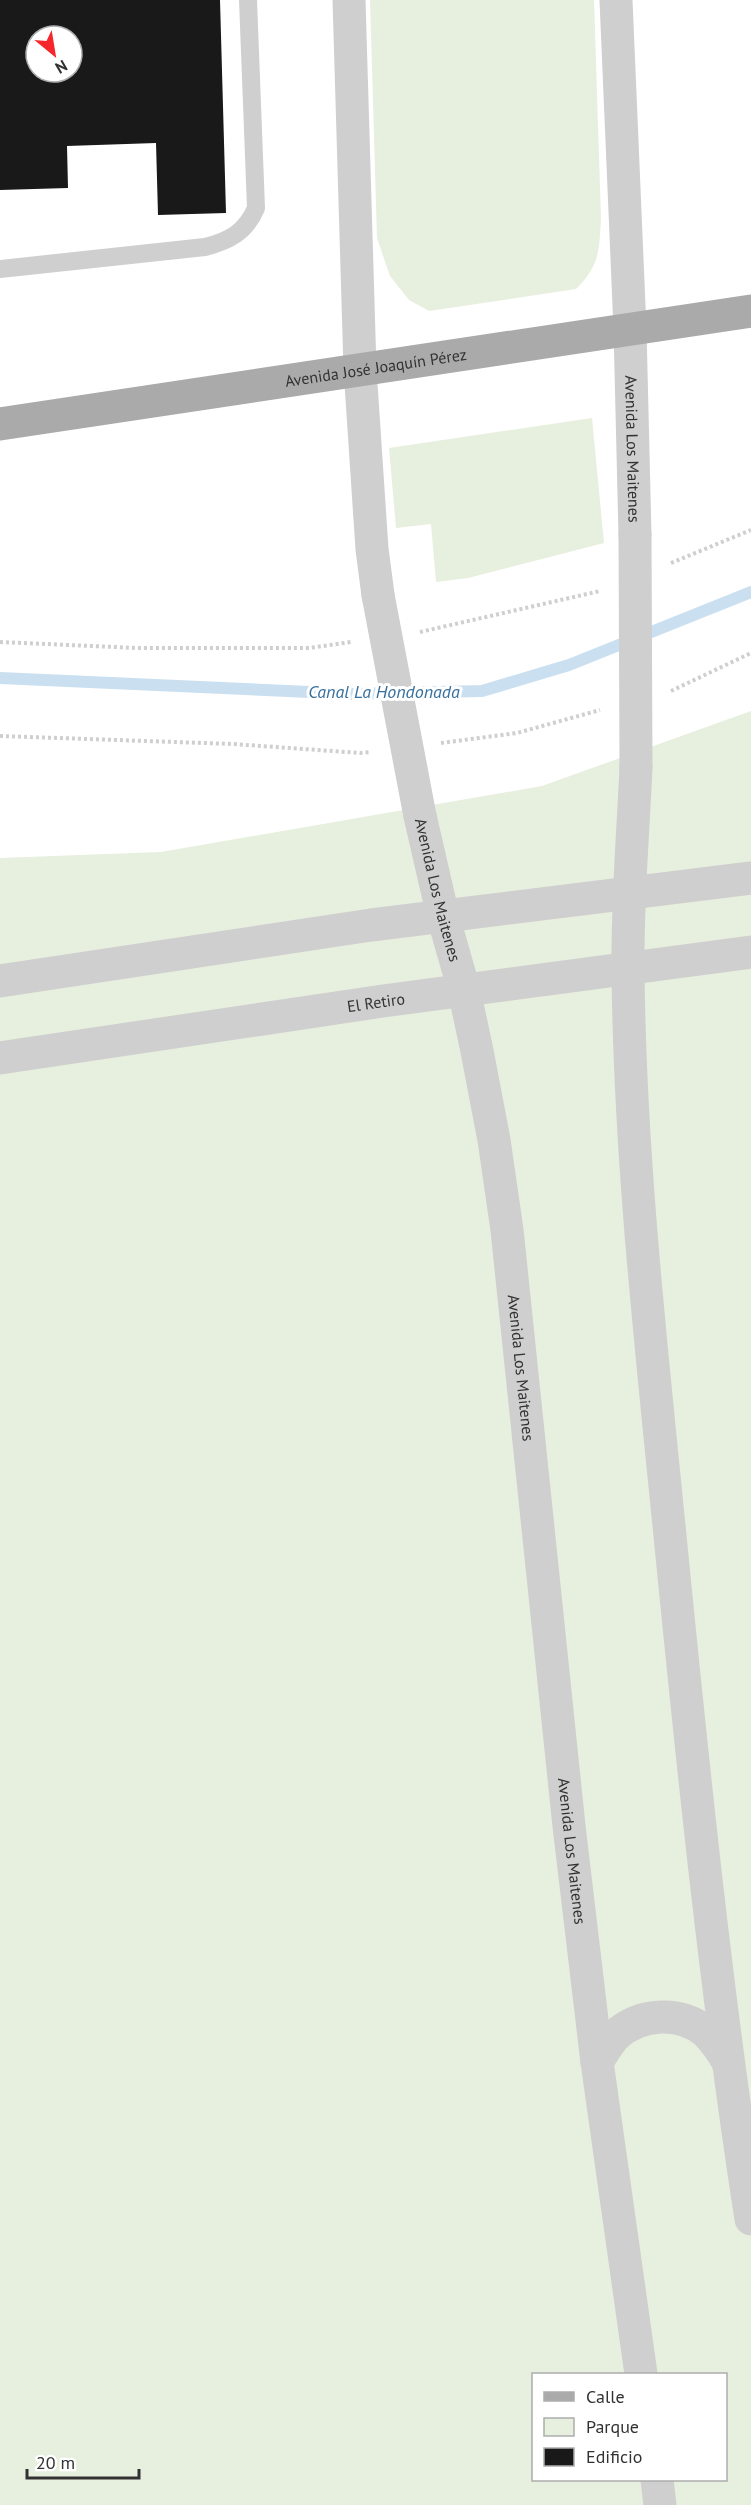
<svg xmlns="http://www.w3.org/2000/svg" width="751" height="2505" font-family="'PT Sans',sans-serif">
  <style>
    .green { fill: #e7efdf; fill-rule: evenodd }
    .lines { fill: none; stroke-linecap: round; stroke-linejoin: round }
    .stream { stroke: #cae0f0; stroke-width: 12 }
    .building { fill: #191919; fill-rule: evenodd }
    .path { stroke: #cfcfcf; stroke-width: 4; stroke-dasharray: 3 3; stroke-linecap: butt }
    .service { stroke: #cfcfcf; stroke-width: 18 }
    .minor { stroke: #cfcfcf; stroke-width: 33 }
    .tertiary { stroke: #cfcfcf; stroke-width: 33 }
    .primary { stroke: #aaa; stroke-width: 33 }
    .minor-bridge { stroke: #cfcfcf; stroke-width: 33 }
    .labels { text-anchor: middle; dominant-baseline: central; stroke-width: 6; stroke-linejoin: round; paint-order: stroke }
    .street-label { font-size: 16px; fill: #323232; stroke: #fff }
    .water-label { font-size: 18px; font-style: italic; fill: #36709d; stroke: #fff }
  </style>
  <rect width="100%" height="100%" fill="#fff"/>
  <path class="green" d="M 370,0 L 594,0 L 601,219 C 599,251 600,265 576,289 L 429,311 L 409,300 L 390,276 L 377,238 Z
    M 592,418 L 604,543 L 468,578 L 436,582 L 431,524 L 396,528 L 389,448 Z
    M 751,711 L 751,2505 L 0,2505 L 0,858 L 161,852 L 542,786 ZM 534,2374 L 726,2374 L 726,2480 L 534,2480 Z"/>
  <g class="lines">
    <path class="stream" d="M 0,678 L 353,694 L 482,691 L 569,665 L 751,592"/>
  </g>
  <path class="building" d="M 0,0 L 220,0 L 226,213 L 158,215 L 156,143 L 67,146 L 68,188 L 0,190 ZM 36,36 L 72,36 L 72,72 L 36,72 Z"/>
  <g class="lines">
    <path class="path" d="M 671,563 L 751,530
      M 420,632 L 600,591
      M 0,642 L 137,648 L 309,648 L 351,642
      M 671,691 L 751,653
      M 0,736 L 233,744 L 360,753 L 371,752
      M 441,743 L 517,733 L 600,710"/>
    <path class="service" d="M 0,269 L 205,247 C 229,241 246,232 256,208 L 248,0"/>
    <g class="minor">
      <path id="s1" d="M 630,329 L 635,535"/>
      <path d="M 360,369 L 372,549 L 378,595"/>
      <path d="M 636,767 C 633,835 627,904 628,972 C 630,1167 653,1362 672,1556 C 694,1778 717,1999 751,2219"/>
      <path id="s2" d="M 420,816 L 443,916 L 464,990 L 477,1051 L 494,1140 L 507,1230 L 569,1826 L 597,2062 L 641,2374"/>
      <path d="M 0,981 L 371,925 L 751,878"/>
      <path id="s3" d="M 0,1058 L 383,1001 L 751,952"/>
      <path d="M 597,2062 C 603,2053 608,2043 616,2035 C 640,2013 680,2010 706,2032 C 715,2041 722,2051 728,2062"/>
      <path d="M 657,2480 L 660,2505"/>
    </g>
    <path class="tertiary" d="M 349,0 L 360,369
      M 616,0 L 630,329"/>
    <path class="primary" id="s4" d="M 0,424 L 751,311"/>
    <path class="minor-bridge" d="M 635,535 L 636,767
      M 378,595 L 420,816"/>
  </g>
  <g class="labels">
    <g class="street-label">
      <text stroke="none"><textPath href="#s4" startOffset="380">Avenida José Joaquín Pérez</textPath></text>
      <text stroke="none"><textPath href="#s1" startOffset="120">Avenida Los Maitenes</textPath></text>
      <text stroke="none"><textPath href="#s2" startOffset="76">Avenida Los Maitenes</textPath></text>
      <text stroke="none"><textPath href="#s3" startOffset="380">El Retiro</textPath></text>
      <text stroke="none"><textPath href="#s2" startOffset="562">Avenida Los Maitenes</textPath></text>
      <text stroke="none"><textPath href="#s2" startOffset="1048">Avenida Los Maitenes</textPath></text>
    </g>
    <g class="water-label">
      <text x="384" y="691">Canal La Hondonada</text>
    </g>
  </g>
  <rect x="532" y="2373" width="195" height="108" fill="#ffffff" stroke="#adadad" stroke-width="1.5"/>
  <rect x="544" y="2392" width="30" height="9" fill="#aaaaaa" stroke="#adadad" stroke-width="1.5"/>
  <text x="586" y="2403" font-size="18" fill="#323232">Calle</text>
  <rect x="544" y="2418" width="30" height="18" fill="#e7efdf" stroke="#adadad" stroke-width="1.5"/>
  <text x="586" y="2433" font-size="18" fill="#323232">Parque</text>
  <rect x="544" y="2448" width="30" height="18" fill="#191919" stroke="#adadad" stroke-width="1.5"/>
  <text x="586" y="2463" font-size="18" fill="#323232">Edificio</text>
  <g transform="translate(54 54) rotate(150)"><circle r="28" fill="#ffffff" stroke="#adadad" stroke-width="1.5"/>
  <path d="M0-4.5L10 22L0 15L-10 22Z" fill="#f6272c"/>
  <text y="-9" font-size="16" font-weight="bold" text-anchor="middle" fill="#323232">N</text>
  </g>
  <path d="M27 2469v9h112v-9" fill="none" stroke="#323232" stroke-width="3"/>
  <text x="36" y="2469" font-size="18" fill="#323232" stroke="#ffffff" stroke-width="4.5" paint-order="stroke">20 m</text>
</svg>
